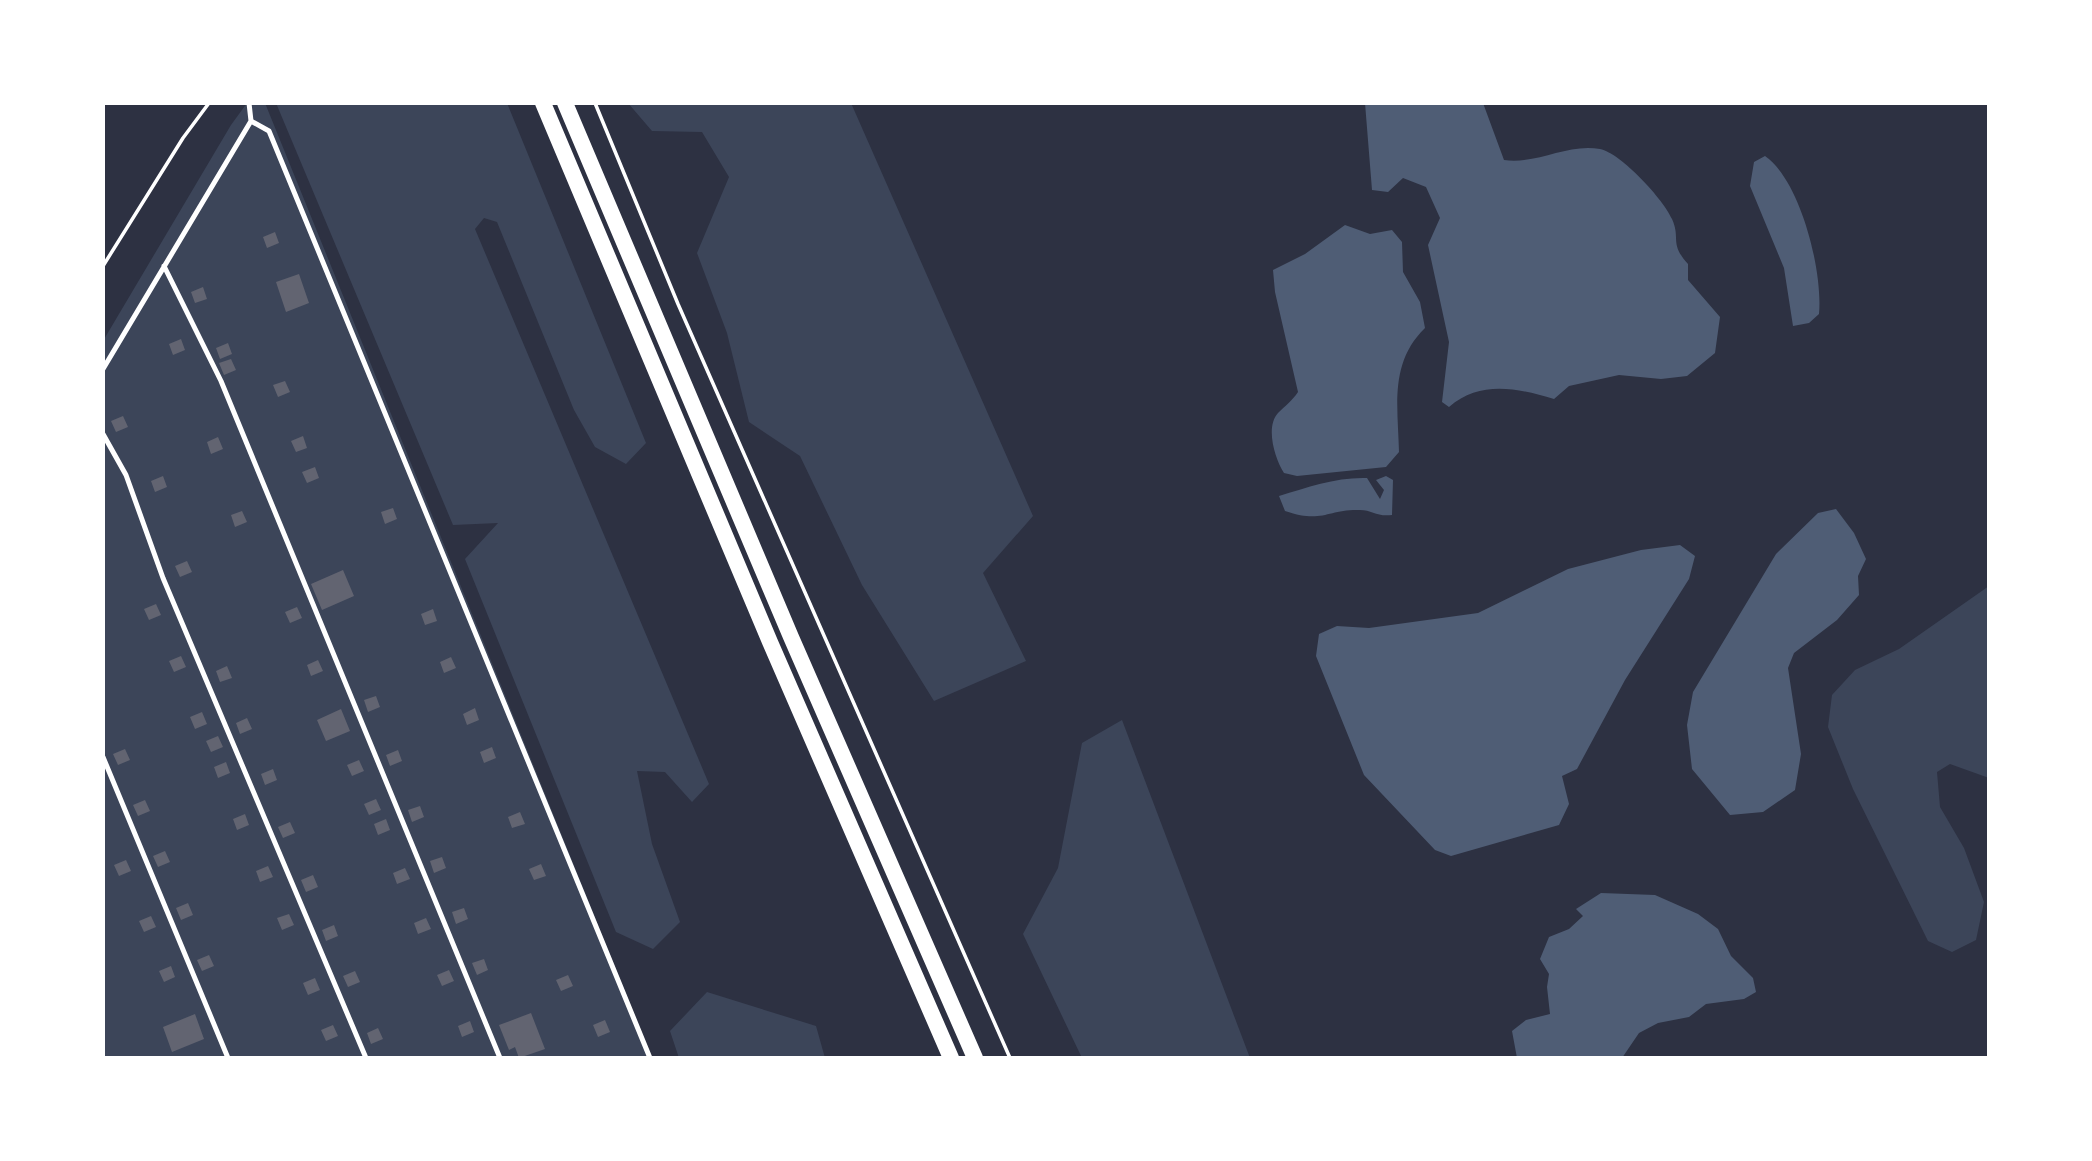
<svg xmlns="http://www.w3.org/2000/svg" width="2092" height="1161" font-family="Inter,sans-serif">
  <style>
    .green { fill: #3c4559 }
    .water { fill: #4f5d75 }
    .building { fill: #626471 }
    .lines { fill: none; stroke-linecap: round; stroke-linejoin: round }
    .path { stroke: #fff; stroke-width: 3.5 }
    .service { stroke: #fff; stroke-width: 5 }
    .primary { stroke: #fff; stroke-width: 16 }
  </style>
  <rect width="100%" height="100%" fill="#2d3142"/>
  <path class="green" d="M 247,103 L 265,103 L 652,1058 L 103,1058 L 103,341 L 231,125 Z
    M 276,103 L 507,103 L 646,443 L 626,464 L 595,447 L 574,410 L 497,222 L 484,218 L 475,229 L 709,784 L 692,802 L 665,772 L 637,771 L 652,844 L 680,922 L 653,949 L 616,932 L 465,559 L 498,523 L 453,525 Z
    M 628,103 L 851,103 L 1033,516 L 983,573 L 1026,661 L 934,701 L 862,585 L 800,456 L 749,422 L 727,333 L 697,253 L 729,177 L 702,132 L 652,131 Z
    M 1989,586 L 1989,778 L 1950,764 L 1937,772 L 1940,807 L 1964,848 L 1984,902 L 1976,940 L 1952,952 L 1928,941 L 1853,789 L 1828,727 L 1832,695 L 1855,670 L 1899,649 Z
    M 1122,720 L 1250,1058 L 1082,1058 L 1023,934 L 1058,868 L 1082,743 Z
    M 707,992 L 816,1026 L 825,1058 L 679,1058 L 670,1031 Z"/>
  <path class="water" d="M 1365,103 L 1483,103 L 1504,160 C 1536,165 1567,143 1600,149 C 1621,153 1664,200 1672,219 C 1681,239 1669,243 1688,264 L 1688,280 L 1720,317 L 1715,353 L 1687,376 L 1661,379 L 1619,375 L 1569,386 L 1554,399 C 1517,388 1480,380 1449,407 L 1442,402 L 1449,342 L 1428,245 L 1440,218 L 1426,187 L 1403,178 L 1388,192 L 1372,190 Z
    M 1765,156 C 1801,181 1823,272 1819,314 L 1809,323 L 1793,326 L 1784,268 L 1750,186 L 1754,162 Z
    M 1345,225 L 1370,234 L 1392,230 L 1402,242 L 1403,272 L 1420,302 L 1425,328 C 1389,363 1398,407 1399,452 L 1386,467 L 1297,476 L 1284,473 C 1275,459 1265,427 1278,413 C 1285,406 1292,401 1298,392 L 1275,292 L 1273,270 L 1305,254 Z
    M 1386,476 L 1393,480 L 1392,515 C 1377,517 1372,510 1360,510 C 1327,509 1323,524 1285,511 L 1279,496 C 1308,487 1337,477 1367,478 L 1380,499 L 1384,490 L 1376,480 Z
    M 1836,509 L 1854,533 L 1866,559 L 1858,576 L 1859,595 L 1837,620 L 1794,653 L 1788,668 L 1801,754 L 1795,790 L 1763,812 L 1730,815 L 1692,769 L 1687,725 L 1693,692 L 1776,554 L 1818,513 Z
    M 1680,545 L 1695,556 L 1689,579 L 1625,680 L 1577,769 L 1562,776 L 1569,804 L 1559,825 L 1451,856 L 1435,850 L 1364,775 L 1316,656 L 1319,634 L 1337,626 L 1369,628 L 1478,613 L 1568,569 L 1641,550 Z
    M 1601,893 L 1655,895 L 1698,914 L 1718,929 L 1731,956 L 1753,978 L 1756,992 L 1744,999 L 1706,1004 L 1689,1017 L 1658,1023 L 1639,1033 L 1622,1058 L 1517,1058 L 1512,1031 L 1526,1020 L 1550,1014 L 1547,987 L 1549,974 L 1540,959 L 1549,937 L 1569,929 L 1583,916 L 1576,909 Z"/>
  <path class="building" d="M 275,232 L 279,243 L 267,248 L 263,237 Z
    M 299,274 L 309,303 L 286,312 L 276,282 Z
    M 203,287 L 207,299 L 195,303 L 191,292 Z
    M 181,339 L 185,350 L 173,355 L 169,344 Z
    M 228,343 L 232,354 L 220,359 L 216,348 Z
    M 231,359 L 236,370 L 224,375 L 219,363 Z
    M 285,381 L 290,392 L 278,397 L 273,385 Z
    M 123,416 L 128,427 L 116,432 L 111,421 Z
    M 303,436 L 307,448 L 296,452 L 291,441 Z
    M 218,437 L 223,449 L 211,454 L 207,442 Z
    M 315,467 L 319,478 L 307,483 L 302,472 Z
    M 163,476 L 167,487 L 155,492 L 151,481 Z
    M 393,508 L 397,519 L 385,524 L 381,512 Z
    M 242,511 L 247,522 L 235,527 L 231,515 Z
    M 187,561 L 192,572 L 180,577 L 175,566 Z
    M 343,570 L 354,596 L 322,610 L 311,584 Z
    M 156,604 L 161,615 L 149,620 L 144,609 Z
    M 297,607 L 302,618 L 290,623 L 285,612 Z
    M 433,609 L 437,621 L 425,625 L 421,614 Z
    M 181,656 L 186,667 L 174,672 L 169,661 Z
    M 451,657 L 456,668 L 444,673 L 440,662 Z
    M 318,660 L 323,671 L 311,676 L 307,665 Z
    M 227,666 L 232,678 L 220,682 L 216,671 Z
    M 376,696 L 380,707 L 368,712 L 364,700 Z
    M 475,708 L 479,720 L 467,725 L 463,714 Z
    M 341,709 L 350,731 L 326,741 L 317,720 Z
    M 202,712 L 207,724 L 195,729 L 190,717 Z
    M 247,718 L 252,729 L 240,734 L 236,723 Z
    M 218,736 L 223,747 L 211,752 L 206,741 Z
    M 492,747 L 496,758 L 484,763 L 480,752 Z
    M 125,749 L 130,760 L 118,765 L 113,754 Z
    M 398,750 L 402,761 L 390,766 L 386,755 Z
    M 359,760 L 364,771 L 352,776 L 347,765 Z
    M 226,762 L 230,773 L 218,778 L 214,767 Z
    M 273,769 L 277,780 L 265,785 L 261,774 Z
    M 376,799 L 381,810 L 369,815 L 364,804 Z
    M 145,800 L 150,811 L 138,816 L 133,805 Z
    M 420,806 L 424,817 L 412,822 L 408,810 Z
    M 520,812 L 525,824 L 512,828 L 508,817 Z
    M 245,814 L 249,825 L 237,830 L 233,819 Z
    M 386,819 L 390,830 L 378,835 L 374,824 Z
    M 290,822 L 295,833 L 283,838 L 278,827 Z
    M 165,851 L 170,862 L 158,867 L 153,856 Z
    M 442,857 L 446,868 L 434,873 L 430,861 Z
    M 126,860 L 131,871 L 119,876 L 114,865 Z
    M 541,864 L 546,876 L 534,880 L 529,869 Z
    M 268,866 L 273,877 L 260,882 L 256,871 Z
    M 405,868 L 410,879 L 397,884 L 393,873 Z
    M 313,875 L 318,887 L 306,892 L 301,880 Z
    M 188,903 L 193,915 L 181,920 L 176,908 Z
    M 464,908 L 468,919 L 456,924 L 452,912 Z
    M 289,914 L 294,925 L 282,930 L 277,918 Z
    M 151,916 L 156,927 L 144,932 L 139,921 Z
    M 426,918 L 431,929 L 418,934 L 414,923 Z
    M 334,925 L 338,936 L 326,941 L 322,930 Z
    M 209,955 L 214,966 L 202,971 L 197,960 Z
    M 484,959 L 488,970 L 477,975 L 472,963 Z
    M 171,966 L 175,977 L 164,982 L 159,971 Z
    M 449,970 L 454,981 L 442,986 L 437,975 Z
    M 355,971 L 360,982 L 348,987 L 343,976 Z
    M 568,975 L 573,986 L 561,991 L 556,980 Z
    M 315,978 L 320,990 L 308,995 L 303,983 Z
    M 531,1013 L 545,1049 L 519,1058 L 515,1047 L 509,1050 L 499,1025 Z
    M 195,1014 L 204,1039 L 172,1052 L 163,1027 Z
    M 605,1020 L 610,1032 L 598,1037 L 593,1025 Z
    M 470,1021 L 474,1032 L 462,1037 L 458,1026 Z
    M 333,1025 L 338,1036 L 326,1041 L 321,1030 Z
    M 378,1028 L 383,1039 L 371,1044 L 367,1033 Z"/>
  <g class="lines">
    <path class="path" d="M 595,103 L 678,304 L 1010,1058
      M 103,266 L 183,138 L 209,103"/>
    <path class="service" d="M 251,121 L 269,131 L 650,1058
      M 164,266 L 221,381 L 500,1058
      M 103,369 L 251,121 L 249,103
      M 103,434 L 126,475 L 163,578 L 366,1058
      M 103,757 L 228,1058"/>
    <path class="primary" d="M 543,103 L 770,642 L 951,1058
      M 565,103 L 791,637 L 975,1058"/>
  </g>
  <rect width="2092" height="1161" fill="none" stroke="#ffffff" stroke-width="210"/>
</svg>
